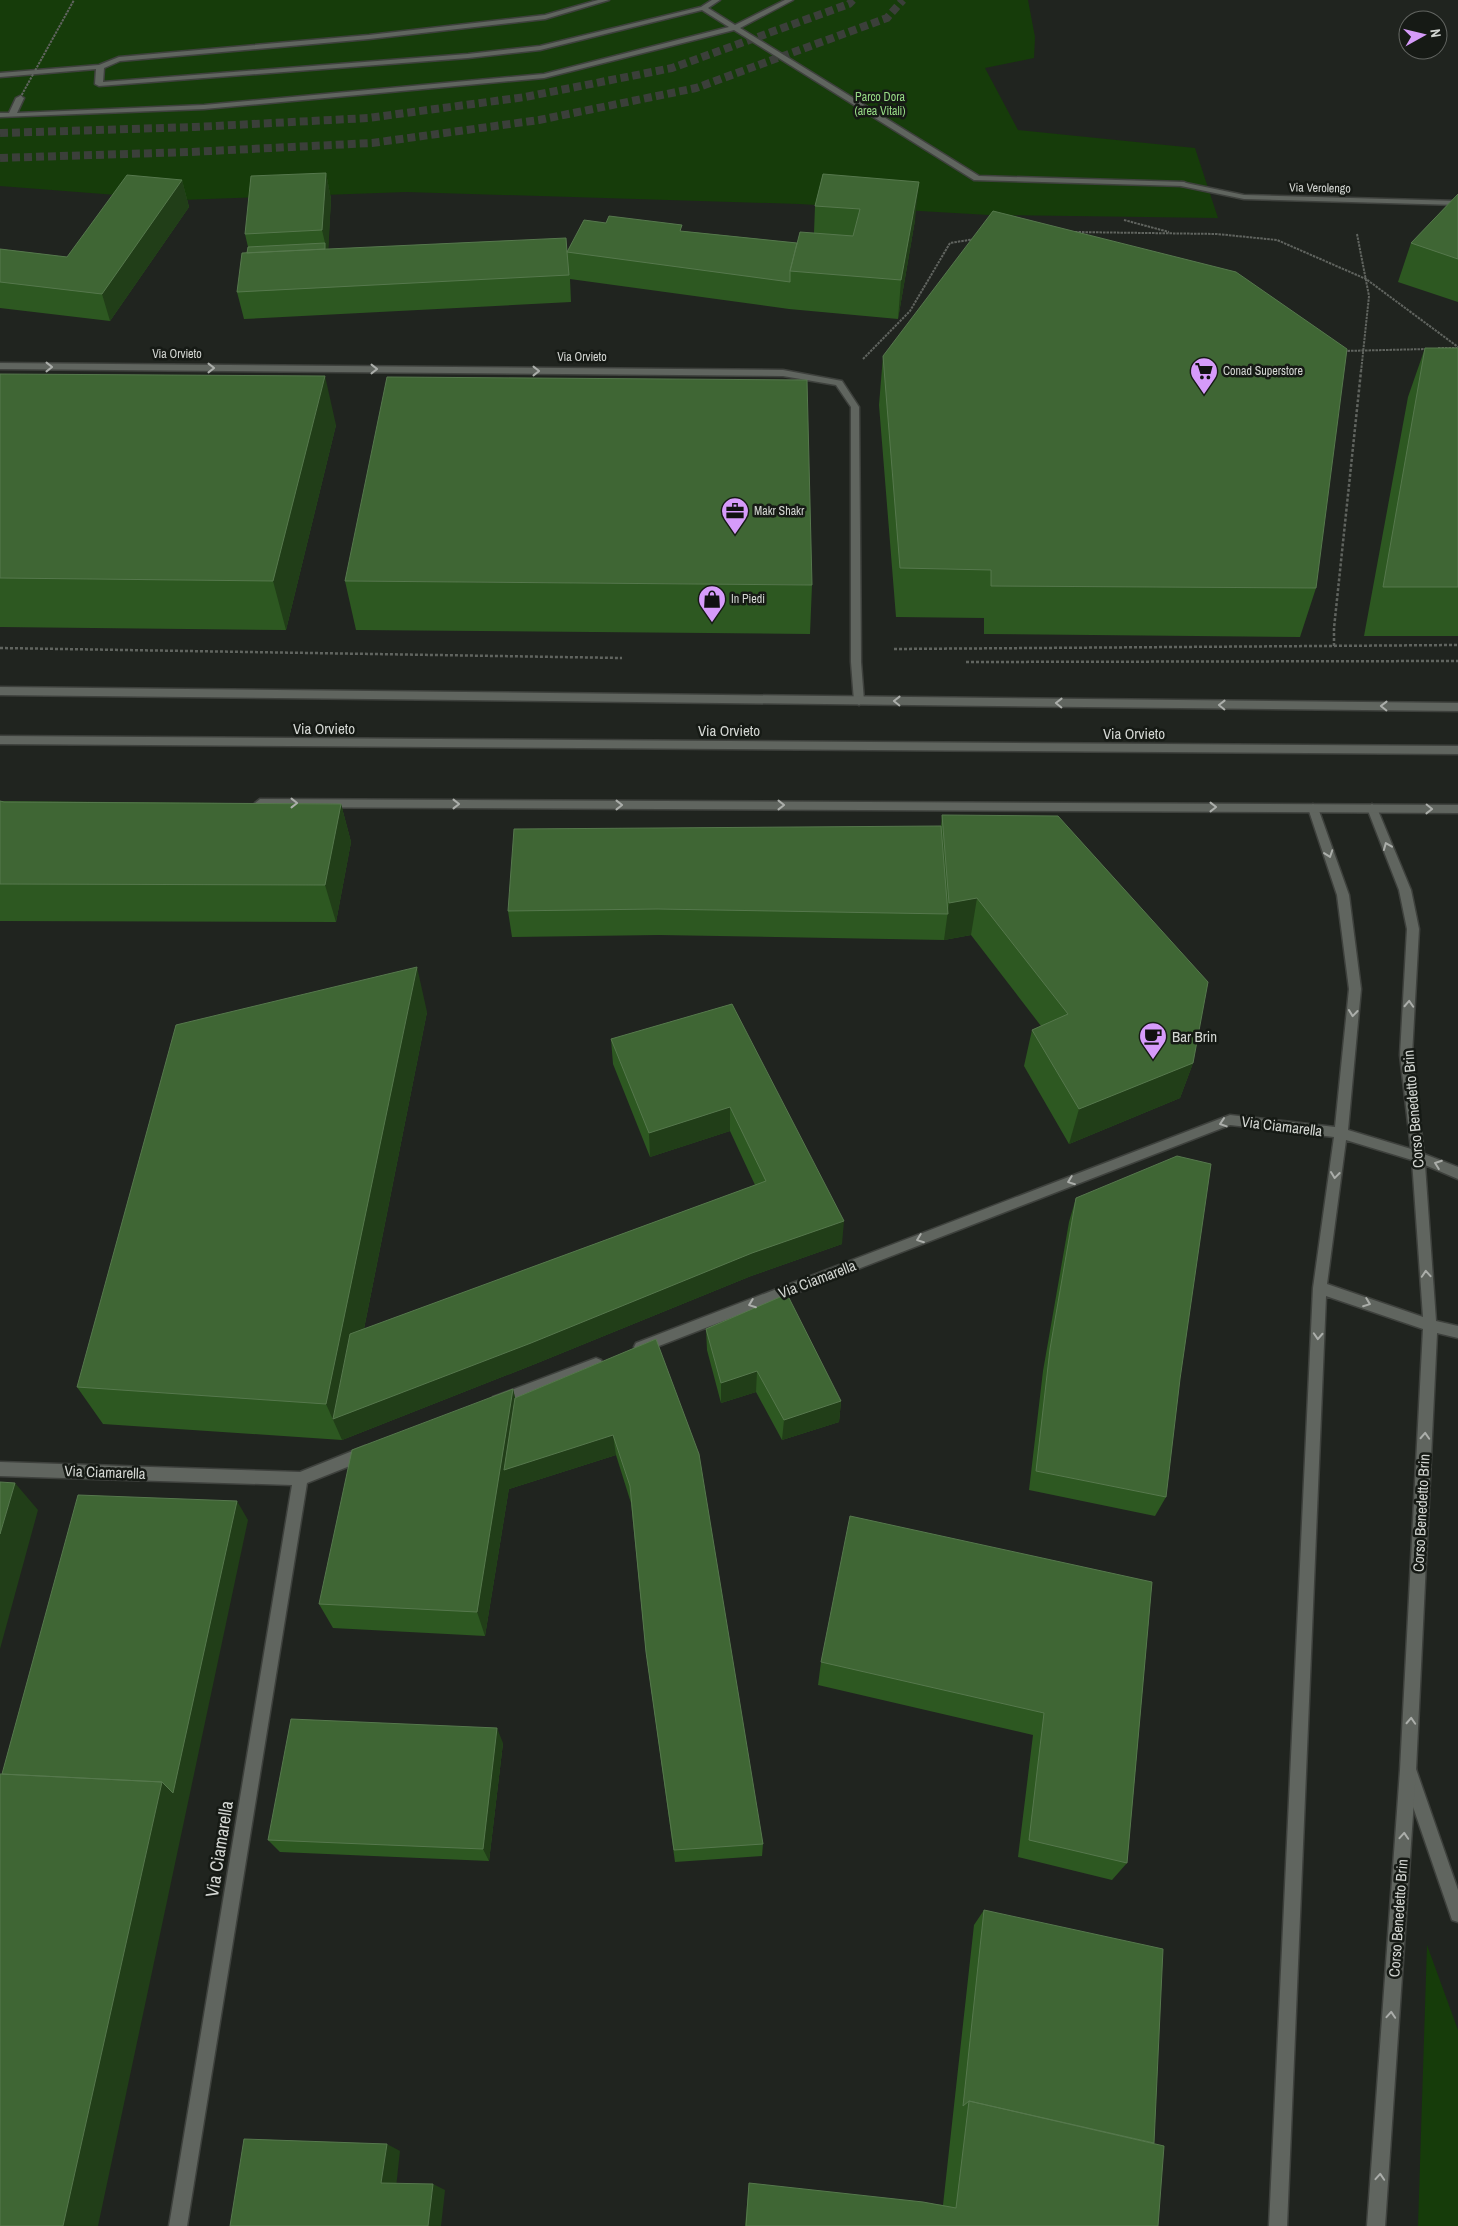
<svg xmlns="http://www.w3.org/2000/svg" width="1458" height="2226" font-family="'Archivo Narrow',sans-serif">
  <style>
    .green { fill: #163c0a }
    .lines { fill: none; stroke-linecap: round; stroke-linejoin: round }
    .secondary-tunnel { stroke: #3b3f3a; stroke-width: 8; stroke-dasharray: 8 4; stroke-linecap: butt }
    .service-casing { stroke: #3e413d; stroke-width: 3 }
    .pedestrian-casing { stroke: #3e413d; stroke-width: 3 }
    .minor-casing { stroke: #3e413d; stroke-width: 3 }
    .tertiary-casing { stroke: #3e413d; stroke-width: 3 }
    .path-far1 { stroke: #60645f; stroke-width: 2; stroke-dasharray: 2.5 1; stroke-linecap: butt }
    .path { stroke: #60645f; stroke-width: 2.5; stroke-dasharray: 3 2; stroke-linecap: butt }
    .service { fill: #60655f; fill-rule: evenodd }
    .pedestrian { fill: #60655f; fill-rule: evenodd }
    .minor { fill: #60655f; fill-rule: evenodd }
    .tertiary { fill: #60655f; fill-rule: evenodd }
    .path-bridge { stroke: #60645f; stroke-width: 2; stroke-dasharray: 2.5 1; stroke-linecap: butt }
    .wall { fill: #2d5821 }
    .shaded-wall { fill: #213e18 }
    .building { fill: #3f6634; stroke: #56784d }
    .oneway { stroke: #abaeaa }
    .labels { text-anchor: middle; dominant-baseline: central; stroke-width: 5; stroke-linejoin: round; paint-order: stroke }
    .far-park-label { font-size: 12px; fill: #96d985; stroke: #161a15 }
    .far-street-label { font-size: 12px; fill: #d3d6d2; stroke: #161a15 }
    .far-poi-label { font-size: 12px; fill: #d3d6d2; stroke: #161a15; text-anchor: start }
    .street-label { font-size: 15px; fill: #d3d6d2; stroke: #161a15 }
    .poi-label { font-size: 15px; fill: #d3d6d2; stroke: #161a15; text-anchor: start }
    .near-street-label { font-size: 18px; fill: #d3d6d2; stroke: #161a15 }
  </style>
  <rect width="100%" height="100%" fill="#20241f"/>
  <path class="green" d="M 0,0 L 1028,0 L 1035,37 L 1034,58 L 985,68 L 1018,130 L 1195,148 L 1218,218 L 989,215 L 799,204 L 406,192 L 181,200 L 0,186 Z
    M 1427,1945 L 1458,2030 L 1458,2226 L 1418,2226 Z"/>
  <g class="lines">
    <path class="secondary-tunnel" d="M 0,133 L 195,127 L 368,118 L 525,97 L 672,68 L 849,4 L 853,0
      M 0,158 L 190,152 L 372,143 L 539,120 L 696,88 L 887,18 L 903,0"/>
    <g class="service-casing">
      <path id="service" d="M 0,736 L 1458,746 L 1458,754 L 0,744 Z"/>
    </g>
    <g class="pedestrian-casing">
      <path id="pedestrian" d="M 598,0 L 609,0 L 545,19 L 369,39 L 120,61 L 104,68 L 103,82 L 468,54 L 540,46 L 701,7 L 712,0 L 720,0 L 708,8 L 735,25 L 785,0 L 793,0 L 740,28 L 979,176 L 1184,182 L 1188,184 L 1184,186 L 974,180 L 734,30 L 544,78 L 204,109 L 0,117 L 0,113 L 9,113 L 16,98 L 20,96 L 24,98 L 17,113 L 204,105 L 544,74 L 729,27 L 702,10 L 540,50 L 468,58 L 99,86 L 95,84 L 96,69 L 0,77 L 0,73 L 99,65 L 119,57 L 369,35 L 545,15 Z
        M 1409,1764 L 1415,1766 L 1417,1772 L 1458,1890 L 1458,1922 L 1452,1920 L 1450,1914 L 1401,1772 L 1403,1766 Z"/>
    </g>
    <g class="minor-casing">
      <path id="minor" d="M 1181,182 L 1244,195 L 1458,201 L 1458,205 L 1244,199 L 1181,186 Z
        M 0,363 L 783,370 L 842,381 L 859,407 L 861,662 L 864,701 L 859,705 L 854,701 L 851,662 L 851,407 L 836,385 L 783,376 L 0,369 Z
        M 1313,804 L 1318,808 L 1349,895 L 1361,989 L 1348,1130 L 1411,1149 L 1400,1055 L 1407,929 L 1399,890 L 1367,808 L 1372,804 L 1377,808 L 1411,890 L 1419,929 L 1412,1055 L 1424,1154 L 1458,1167 L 1458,1179 L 1425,1165 L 1436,1321 L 1458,1326 L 1458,1338 L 1437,1333 L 1416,1770 L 1385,2226 L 1367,2226 L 1400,1770 L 1423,1329 L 1326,1296 L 1287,2226 L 1269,2226 L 1313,1288 L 1334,1137 L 1230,1125 L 646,1351 L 641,1353 L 636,1351 L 634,1347 L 636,1343 L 1230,1115 L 1335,1127 L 1349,989 L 1337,895 L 1308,808 ZM 1346,1140 L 1412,1160 L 1423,1317 L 1327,1284 Z
        M 596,1358 L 601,1360 L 603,1364 L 601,1368 L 498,1408 L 493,1407 L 491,1402 L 493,1397 Z
        M 365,1446 L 370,1448 L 372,1453 L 370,1458 L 307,1483 L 187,2226 L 169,2226 L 292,1485 L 0,1476 L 0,1462 L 300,1472 Z"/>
    </g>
    <g class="tertiary-casing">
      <path id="tertiary" d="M 0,687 L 1458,703 L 1458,711 L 0,695 Z
        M 260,799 L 1458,805 L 1458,813 L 260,807 L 255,803 Z"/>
    </g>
    <path class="path-far1" d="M 1124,220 L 1169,232
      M 1075,232 L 1217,234 L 1277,240 L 1366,279 L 1458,347
      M 1357,234 L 1369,296 L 1361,372
      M 1438,348 L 1457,348
      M 1344,351 L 1427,349
      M 863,359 L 910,311 L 950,243 L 975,239"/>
    <path class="path" d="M 1334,646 L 1334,628 L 1361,371
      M 0,648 L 622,658
      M 894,649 L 1458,645
      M 966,662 L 1458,661"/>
    <use href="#service" class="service"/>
    <use href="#pedestrian" class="pedestrian"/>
    <use href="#minor" class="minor"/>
    <use href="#tertiary" class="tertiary"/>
    <path class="path-bridge" d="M 20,98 L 74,0"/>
  </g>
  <path class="wall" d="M 326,173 L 331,199 L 328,249 L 567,252 L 682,231 L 797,243 L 814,233 L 815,206 L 823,174 L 915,220 L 898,319 L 789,309 L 570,279 L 571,302 L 244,319 L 237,292 L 248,247 L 245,234 Z
    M 182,180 L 189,207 L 110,321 L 0,308 L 0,249 L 67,257 Z
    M 1458,194 L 1458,302 L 1398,282 L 1411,243 Z
    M 1425,348 L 1458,348 L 1458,636 L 1364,636 L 1408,397 Z
    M 883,356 L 1316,588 L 1300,637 L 984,634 L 984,618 L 896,617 L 879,405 Z
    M 0,374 L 336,425 L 286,630 L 0,627 Z
    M 345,581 L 812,585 L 810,634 L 356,630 Z
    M 0,801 L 341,804 L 351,842 L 336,922 L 0,921 Z
    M 942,815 L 1193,1063 L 1180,1098 L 1069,1144 L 1024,1066 L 1032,1030 L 1041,1026 L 971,935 L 944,940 L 659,935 L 512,937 L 508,911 L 941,826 Z
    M 732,1004 L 842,1244 L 751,1276 L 535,1364 L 342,1440 L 103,1424 L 77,1387 L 427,1012 L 364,1329 L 755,1185 L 730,1131 L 650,1157 L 613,1064 L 611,1039 Z
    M 1076,1198 L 1166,1497 L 1155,1516 L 1029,1490 L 1043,1371 L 1069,1222 Z
    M 706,1329 L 841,1401 L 839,1422 L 782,1440 L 756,1392 L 721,1403 L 707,1350 Z
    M 656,1339 L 763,1844 L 762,1856 L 675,1862 L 646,1652 L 631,1503 L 616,1455 L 509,1489 L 509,1488 L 485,1636 L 333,1628 L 319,1604 L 513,1389 L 515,1398 Z
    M 1152,1582 L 1127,1863 L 1112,1880 L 1018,1857 L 1033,1735 L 818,1685 L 821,1662 Z
    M 503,1743 L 489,1861 L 280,1852 L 268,1840 Z
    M 984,1910 L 1154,2143 L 1158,2226 L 745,2226 L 749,2183 L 943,2205 L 974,1925 Z"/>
  <path class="shaded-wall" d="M 326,173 L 331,199 L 327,277 L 324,263 L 325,243 L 322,230 Z
    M 182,180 L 189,207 L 110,321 L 102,294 Z
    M 919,182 L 915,220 L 898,319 L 901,280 Z
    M 325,376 L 336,425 L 286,630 L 273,581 Z
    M 341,804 L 351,842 L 336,922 L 325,885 Z
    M 977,898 L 971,935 L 944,940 L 949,903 Z
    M 417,967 L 427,1012 L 347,1414 L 752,1253 L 844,1221 L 842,1244 L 751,1276 L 535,1364 L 342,1440 L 326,1404 Z
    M 1193,1063 L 1180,1098 L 1069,1144 L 1079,1109 Z
    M 730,1107 L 730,1131 L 650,1157 L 649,1133 Z
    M 757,1371 L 756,1392 L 721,1403 L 721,1383 Z
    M 513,1389 L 520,1418 L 613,1435 L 616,1455 L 509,1489 L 509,1488 L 485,1636 L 477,1612 Z
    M 841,1401 L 839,1422 L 782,1440 L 784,1420 Z
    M 15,1483 L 38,1510 L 0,1649 L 0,1534 Z
    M 237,1501 L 248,1520 L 98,2226 L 63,2226 L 162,1782 Z
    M 497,1728 L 503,1743 L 489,1861 L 483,1849 Z
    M 387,2144 L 400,2151 L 396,2188 L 381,2183 Z
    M 433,2184 L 445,2190 L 441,2226 L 428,2226 Z"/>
  <path class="building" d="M 326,173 L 322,230 L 245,234 L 251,176 Z
    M 823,174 L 919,182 L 901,280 L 790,271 L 800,232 L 853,236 L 860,209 L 815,206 Z
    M 127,175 L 182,180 L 102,294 L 0,282 L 0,249 L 67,257 Z
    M 1458,194 L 1458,259 L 1411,243 Z
    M 993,211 L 1236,272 L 1347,349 L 1316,588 L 991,586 L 991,570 L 900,568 L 883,356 Z
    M 609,216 L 682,225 L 680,231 L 797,243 L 790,271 L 790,282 L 567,252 L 569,275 L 237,292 L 242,253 L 566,238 L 567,252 L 584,220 L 606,223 Z
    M 325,243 L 325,249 L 247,253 L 248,247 Z
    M 1425,348 L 1458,348 L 1458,587 L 1383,587 Z
    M 0,374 L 325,376 L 273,581 L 0,578 Z
    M 387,377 L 807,380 L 812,585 L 345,581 Z
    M 0,801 L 4,802 L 341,804 L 325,885 L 0,884 Z
    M 942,815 L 1058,816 L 1208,982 L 1193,1063 L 1079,1109 L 1032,1030 L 1068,1014 L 977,898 L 949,903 Z
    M 941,826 L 948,914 L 657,909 L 508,911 L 514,829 Z
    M 417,967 L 326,1404 L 77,1387 L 176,1025 Z
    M 732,1004 L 844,1221 L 752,1253 L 531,1343 L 333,1419 L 350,1334 L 766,1181 L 730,1107 L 649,1133 L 611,1039 Z
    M 1177,1156 L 1211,1164 L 1180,1379 L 1166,1497 L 1036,1471 L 1050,1349 L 1076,1198 Z
    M 787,1294 L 841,1401 L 784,1420 L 757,1371 L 721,1383 L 706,1329 Z
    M 656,1339 L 699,1454 L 763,1844 L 674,1850 L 646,1652 L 630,1486 L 613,1435 L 504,1470 L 515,1398 Z
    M 513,1389 L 477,1612 L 319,1604 L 352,1450 Z
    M 0,1482 L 15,1483 L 0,1534 Z
    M 78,1495 L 237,1501 L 173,1793 L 162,1782 L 2,1774 Z
    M 850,1516 L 1152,1582 L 1127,1863 L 1029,1840 L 1044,1713 L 821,1662 Z
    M 291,1719 L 497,1728 L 483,1849 L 268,1840 Z
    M 0,1774 L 162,1782 L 63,2226 L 0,2226 Z
    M 984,1910 L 1163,1949 L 1154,2143 L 969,2101 L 963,2106 Z
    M 969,2101 L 1164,2146 L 1158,2226 L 746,2226 L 749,2183 L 923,2202 L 956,2208 Z
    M 244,2139 L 387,2144 L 381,2183 L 433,2184 L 428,2226 L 230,2226 Z"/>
  <defs><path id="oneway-chevron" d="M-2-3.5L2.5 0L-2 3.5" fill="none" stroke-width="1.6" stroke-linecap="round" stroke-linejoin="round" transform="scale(1.25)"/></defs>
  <g class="oneway">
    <use href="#oneway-chevron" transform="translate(49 367)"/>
    <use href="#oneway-chevron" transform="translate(211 368)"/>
    <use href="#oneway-chevron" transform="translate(374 369)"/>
    <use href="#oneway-chevron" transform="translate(536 371)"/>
    <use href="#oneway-chevron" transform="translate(897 701) rotate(-179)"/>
    <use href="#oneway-chevron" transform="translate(1059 703) rotate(-179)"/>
    <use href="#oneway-chevron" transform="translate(1222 705) rotate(-179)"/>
    <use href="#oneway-chevron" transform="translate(1384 706) rotate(-179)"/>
    <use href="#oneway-chevron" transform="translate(294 803)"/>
    <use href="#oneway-chevron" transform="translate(456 804)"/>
    <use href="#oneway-chevron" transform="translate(619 805)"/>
    <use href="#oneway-chevron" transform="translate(781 805)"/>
    <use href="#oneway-chevron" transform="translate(1213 807)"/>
    <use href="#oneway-chevron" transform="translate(1429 809) rotate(1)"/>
    <use href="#oneway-chevron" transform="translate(1387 846) rotate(-112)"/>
    <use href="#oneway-chevron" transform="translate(1329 854) rotate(71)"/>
    <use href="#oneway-chevron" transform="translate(1409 1004) rotate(-87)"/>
    <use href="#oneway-chevron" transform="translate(1353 1013) rotate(96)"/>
    <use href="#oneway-chevron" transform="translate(1223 1123) rotate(162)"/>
    <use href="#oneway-chevron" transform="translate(1438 1164) rotate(-160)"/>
    <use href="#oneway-chevron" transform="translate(1335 1175) rotate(97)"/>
    <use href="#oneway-chevron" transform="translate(1071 1181) rotate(159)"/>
    <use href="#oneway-chevron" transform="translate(920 1239) rotate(159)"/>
    <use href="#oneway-chevron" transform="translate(1426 1274) rotate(-94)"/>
    <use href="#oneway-chevron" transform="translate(1367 1303) rotate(21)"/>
    <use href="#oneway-chevron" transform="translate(752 1304) rotate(159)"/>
    <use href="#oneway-chevron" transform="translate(1318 1336) rotate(93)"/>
    <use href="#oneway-chevron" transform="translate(1425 1436) rotate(-87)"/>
    <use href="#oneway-chevron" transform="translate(1411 1721) rotate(-87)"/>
    <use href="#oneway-chevron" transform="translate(1404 1836) rotate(-86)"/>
    <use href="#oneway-chevron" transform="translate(1391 2015) rotate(-86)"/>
    <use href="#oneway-chevron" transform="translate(1380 2177) rotate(-86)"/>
  </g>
  <defs>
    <g id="supermarket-pin" transform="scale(1.4375)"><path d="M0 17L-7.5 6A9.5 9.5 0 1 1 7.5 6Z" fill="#d69bfa" stroke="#161a15"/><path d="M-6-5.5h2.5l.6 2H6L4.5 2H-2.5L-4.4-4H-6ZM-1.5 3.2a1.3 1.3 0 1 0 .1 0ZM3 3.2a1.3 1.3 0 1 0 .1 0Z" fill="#111"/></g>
    <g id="office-pin" transform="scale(1.4375)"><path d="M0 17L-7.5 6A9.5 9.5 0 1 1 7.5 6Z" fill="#d69bfa" stroke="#161a15"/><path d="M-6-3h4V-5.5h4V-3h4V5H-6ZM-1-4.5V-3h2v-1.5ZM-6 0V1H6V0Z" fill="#111"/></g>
    <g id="shop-pin" transform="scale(1.4375)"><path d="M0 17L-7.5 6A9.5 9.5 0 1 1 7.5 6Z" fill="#d69bfa" stroke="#161a15"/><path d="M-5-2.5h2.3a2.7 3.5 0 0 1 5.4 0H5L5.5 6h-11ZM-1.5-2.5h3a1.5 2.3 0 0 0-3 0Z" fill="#111"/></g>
    <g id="cafe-pin" transform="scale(1.4375)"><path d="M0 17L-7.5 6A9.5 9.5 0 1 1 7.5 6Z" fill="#d69bfa" stroke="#161a15"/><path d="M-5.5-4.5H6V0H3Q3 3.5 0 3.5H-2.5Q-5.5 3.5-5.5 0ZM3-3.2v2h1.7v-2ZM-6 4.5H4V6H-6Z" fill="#111"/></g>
  </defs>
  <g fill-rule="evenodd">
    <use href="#supermarket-pin" x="1204" y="371"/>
    <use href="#office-pin" x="735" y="511"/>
    <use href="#shop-pin" x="712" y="599"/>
    <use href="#cafe-pin" x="1153" y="1036"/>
  </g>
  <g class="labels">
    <g class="far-park-label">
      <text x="880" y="97">Parco Dora<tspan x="880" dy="14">(area Vitali)</tspan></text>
    </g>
    <g class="far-street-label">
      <text transform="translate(1320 188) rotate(1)">Via Verolengo</text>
      <text x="177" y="354">Via Orvieto</text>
      <text x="582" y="357">Via Orvieto</text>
    </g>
    <g class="far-poi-label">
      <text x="1223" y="371">Conad Superstore</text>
      <text x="754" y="511">Makr Shakr</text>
      <text x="731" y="599">In Piedi</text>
    </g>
    <g class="street-label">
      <text x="324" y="728">Via Orvieto</text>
      <text x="729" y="730">Via Orvieto</text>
      <text x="1134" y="733">Via Orvieto</text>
      <text transform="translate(1413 1109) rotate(-95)">Corso Benedetto Brin</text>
      <text transform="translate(1282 1126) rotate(7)">Via Ciamarella</text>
      <text transform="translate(817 1279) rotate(-21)">Via Ciamarella</text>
      <text transform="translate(105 1472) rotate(2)">Via Ciamarella</text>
      <text transform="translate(1421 1513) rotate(-87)">Corso Benedetto Brin</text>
      <text transform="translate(1398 1918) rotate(-86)">Corso Benedetto Brin</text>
    </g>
    <g class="poi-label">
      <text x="1172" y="1036">Bar Brin</text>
    </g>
    <g class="near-street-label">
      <text transform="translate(219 1849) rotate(-81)">Via Ciamarella</text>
    </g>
  </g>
  <g transform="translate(1423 35) rotate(82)"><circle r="24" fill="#161a15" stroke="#626561"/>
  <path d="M0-4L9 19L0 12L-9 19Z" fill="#d69bfa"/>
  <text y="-8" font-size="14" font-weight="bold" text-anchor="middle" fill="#d3d6d2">N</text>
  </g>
</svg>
